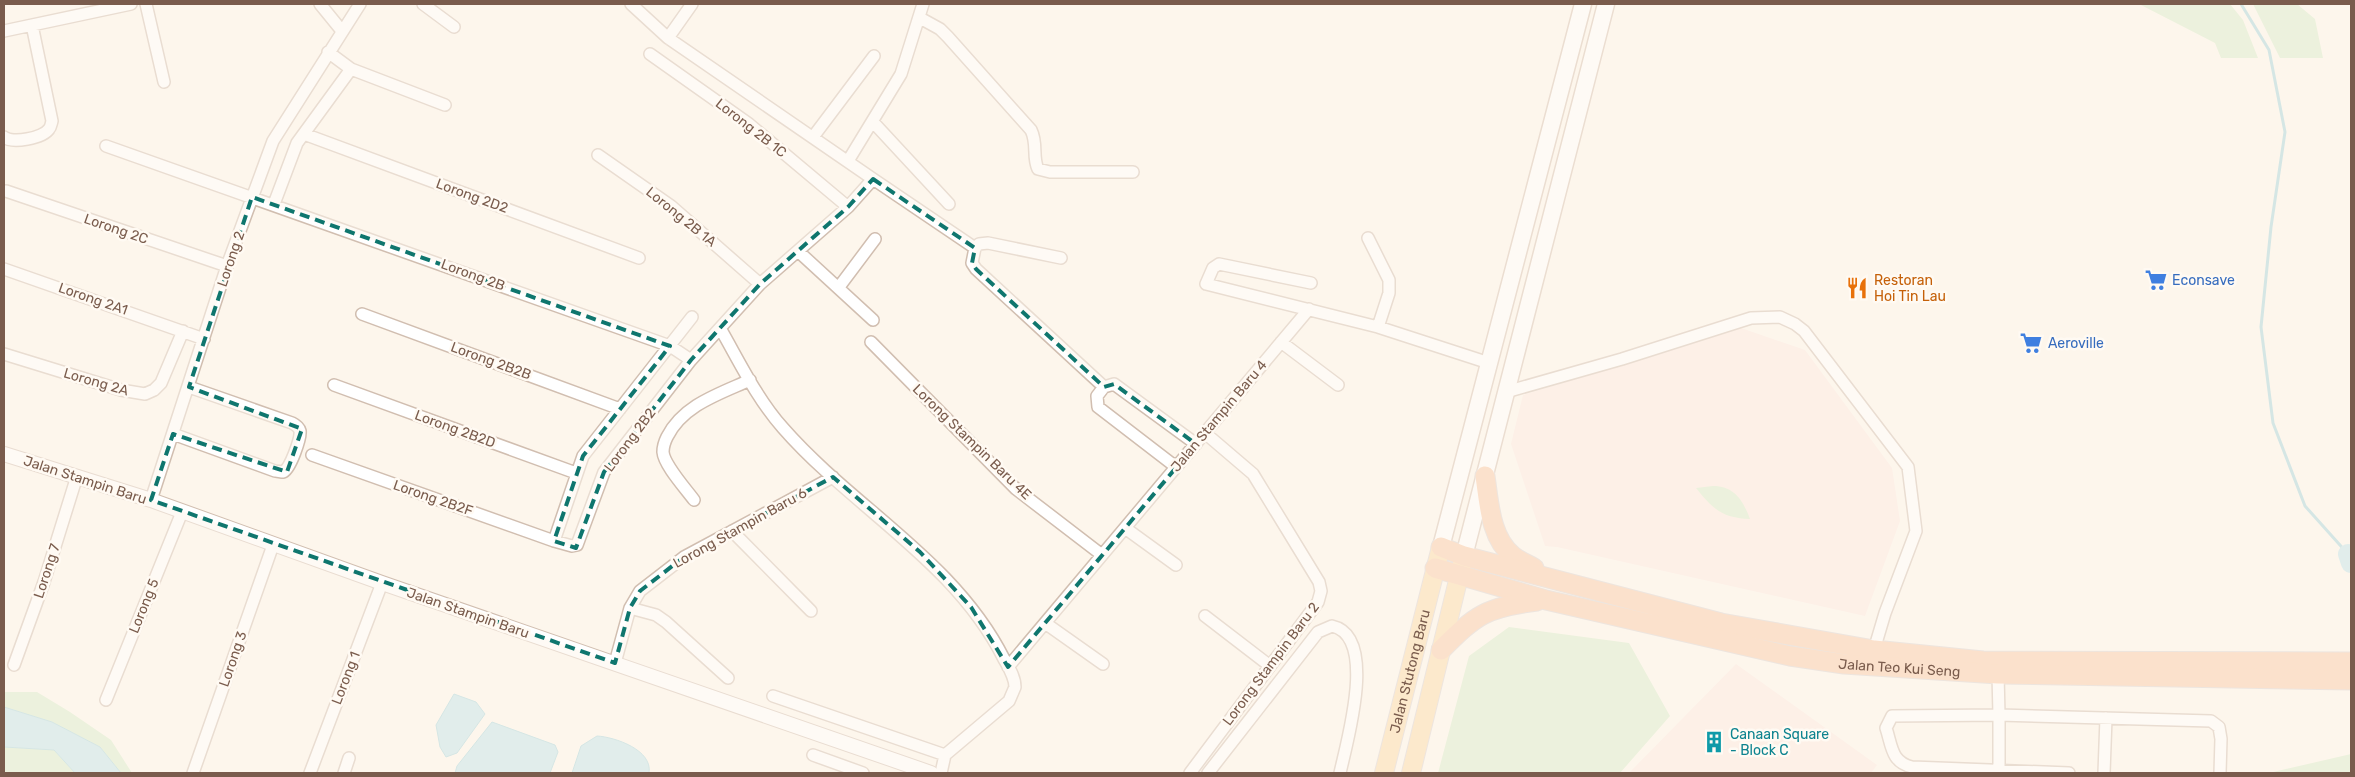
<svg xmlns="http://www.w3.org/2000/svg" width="2355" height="777" font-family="Rubik,sans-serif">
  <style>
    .commercial { fill: #fde8e0 }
    .green { fill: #d8ecc9 }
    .water { fill: #bfe3e8; stroke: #a5d3da }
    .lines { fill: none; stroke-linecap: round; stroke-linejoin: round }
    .stream { stroke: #a5d3da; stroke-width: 3 }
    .river { stroke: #bfe3e8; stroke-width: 20 }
    .minor-casing { stroke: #d1beb0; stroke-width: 14 }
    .tertiary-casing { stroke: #d1beb0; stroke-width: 16 }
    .secondary-casing { stroke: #d6c0b0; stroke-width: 19 }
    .primary-casing { stroke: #dad1cd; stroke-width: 20 }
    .trunk-casing { stroke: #dad1cd; stroke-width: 21 }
    .minor { stroke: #fff; stroke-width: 11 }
    .tertiary { stroke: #fff; stroke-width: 14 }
    .secondary { stroke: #fff; stroke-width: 16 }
    .primary { stroke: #fbd9a5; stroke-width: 18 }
    .trunk { stroke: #f9c8a4; stroke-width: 19 }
    .marked { fill: none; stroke: #0f766e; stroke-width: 4; stroke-dasharray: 10 6; stroke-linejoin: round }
    .labels { text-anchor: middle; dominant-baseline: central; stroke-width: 5; stroke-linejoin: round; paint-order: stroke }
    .street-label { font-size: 14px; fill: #7a5c4d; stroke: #fffaf3 }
    .food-label { font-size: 14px; fill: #c56008; stroke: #fffaf3; text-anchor: start }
    .shop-label { font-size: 14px; fill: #366cbe; stroke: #fffaf3; text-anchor: start }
    .culture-label { font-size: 14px; fill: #0d838f; stroke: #fffaf3; text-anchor: start }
  </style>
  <rect width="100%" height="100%" fill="#fdf6ec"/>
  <path class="commercial" d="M 1741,328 L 1805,350 L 1892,468 L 1900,521 L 1865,616 L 1557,547 L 1545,546 L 1511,444 L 1523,395 Z
    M 1736,664 L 1877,765 L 1871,773 L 1629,773 Z"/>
  <path class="green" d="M 2139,4 L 2230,4 L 2243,20 L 2258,58 L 2221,58 L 2215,43 Z
    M 2253,4 L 2297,4 L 2315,19 L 2323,58 L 2280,58 Z
    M 1713,486 C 1734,486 1743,500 1750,519 C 1722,518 1713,509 1696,488 Z
    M 1509,627 L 1629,643 L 1670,716 L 1620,773 L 1438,773 L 1469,656 Z
    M 4,692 L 37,692 L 70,712 L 111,740 L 132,773 L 121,773 L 100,747 L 52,722 L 4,707 Z
    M 4,747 L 54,750 L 75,773 L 4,773 Z
    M 2351,754 L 2351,773 L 2269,773 Z"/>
  <path class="water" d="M 454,694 L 476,702 L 485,714 L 457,753 L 446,757 L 440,747 L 436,725 Z
    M 4,707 L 52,722 L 100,747 L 121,773 L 75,773 L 54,750 L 4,747 Z
    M 492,722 L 555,745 L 558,752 L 550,773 L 455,773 L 457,766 Z
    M 597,736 C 615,737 653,750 649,773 L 572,773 L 581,746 Z"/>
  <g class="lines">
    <path class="stream" d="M 2241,4 L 2269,50 L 2285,132 L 2271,227 L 2261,327 L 2273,423 L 2305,506 L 2348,554 L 2351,555"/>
    <path class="river" d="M 2348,554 L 2351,563"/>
    <g class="minor-casing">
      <path id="minor" d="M 146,4 L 164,82
        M 320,4 L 342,31
        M 423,4 L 454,27
        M 631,4 L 668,38
        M 920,18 L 940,29 L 948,37 L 1031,130 C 1038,144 1032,157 1038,169 L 1050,172 L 1133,172
        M 4,31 L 131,4
        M 328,52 L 351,69 L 445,105
        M 650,54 L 749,124 L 848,207
        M 873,122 L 949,204
        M 304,134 L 639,258
        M 4,137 C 12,144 43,138 49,129 C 51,127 51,124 52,121 L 32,25
        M 813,137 L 874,56
        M 106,146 L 670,346 L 691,360
        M 598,155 L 671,206 L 760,284
        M 848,161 L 901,74 L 923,4
        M 873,179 L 975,248
        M 6,191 L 227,266
        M 274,204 L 297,143 L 351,69
        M 1368,238 L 1389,280 L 1389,293 L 1378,327
        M 975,248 L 972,263 L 976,269 L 1104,387
        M 975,248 L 979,244 L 988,243 L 1061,258
        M 799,252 L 873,320
        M 4,269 L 204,339
        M 1311,283 L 1219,264 L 1213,268 L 1206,284 L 1378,327 L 1489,363
        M 839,287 L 875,239
        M 362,314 L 620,409
        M 720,328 C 739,361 757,399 783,428 C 853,508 955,561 1004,659 C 1009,668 1015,677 1015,687 L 1009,701 L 945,755 L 941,773
        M 871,342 L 1016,489 L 1102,555
        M 1281,342 L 1338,385
        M 4,354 L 121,390 L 145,394 L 154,390 L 161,383 L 183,331
        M 334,385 L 576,473
        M 1506,392 L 1622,359 L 1751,318 L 1780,317 L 1795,324 L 1804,331 L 1908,467 L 1916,531 L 1885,613 L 1874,650
        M 173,434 L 275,471 C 276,471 282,472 283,472 C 290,470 301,438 300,431 C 299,427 296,425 292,423 L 189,387
        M 312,455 L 554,541 L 572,546 L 577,545 L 604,472 L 691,360 L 760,284 L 848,207 L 873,179 L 668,38 L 692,4
        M 1176,467 L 1098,407 L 1097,396 L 1104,387 L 1114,384 L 1196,444
        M 151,500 L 227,266 L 273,141 L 360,4
        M 694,500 C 686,489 664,465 663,452 C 663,447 665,441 667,437 C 683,405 719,394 750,380
        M 1125,528 L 1176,565
        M 732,531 L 811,611
        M 554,541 L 583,456 L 692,317
        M 630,608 L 656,615 L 666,622 L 728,678
        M 1205,616 L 1270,666
        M 1045,623 L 1103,664
        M 615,663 L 630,608 L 640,591 L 684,557 L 833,477
        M 14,665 L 44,582 L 77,476
        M 1008,667 L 1309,309
        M 1998,674 L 1999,715 L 1892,716 L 1886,728 C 1892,746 1891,762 1912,767 L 2069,773
        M 773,696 L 945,755
        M 106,700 L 182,512
        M 813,755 L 863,773
        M 193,773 L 273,545
        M 310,773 L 382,583
        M 344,773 L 349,758
        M 1190,773 L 1318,602 L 1321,591 L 1319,582 L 1253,474 L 1205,433
        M 1208,773 L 1318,632 L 1332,626 C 1378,636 1347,741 1340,773
        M 1999,773 L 1999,715 L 2211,721 L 2219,727 L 2221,739 L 2220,773
        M 2104,773 L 2106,718"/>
    </g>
    <g class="tertiary-casing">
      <path id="tertiary" d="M 4,454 L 151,500 L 382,583 L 931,773"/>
    </g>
    <g class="secondary-casing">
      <path id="secondary" d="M 1441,547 L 1583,4
        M 1464,556 L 1606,4"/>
    </g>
    <g class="primary-casing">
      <g id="primary">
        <path id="s1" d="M 1384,773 L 1441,547"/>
        <path d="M 1411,773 L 1464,556"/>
      </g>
    </g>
    <g class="trunk-casing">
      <g id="trunk">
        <path d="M 1485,476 C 1489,502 1490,538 1513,556 C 1519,561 1527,564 1534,568"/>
        <path d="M 1441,547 L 1464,556 L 1721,623 L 1874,650 L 1983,661 L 2351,662"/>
        <path id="s2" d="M 1435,568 L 1546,600 L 1790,656 L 1844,664 L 1998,674 L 2351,680"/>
        <path d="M 1441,650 C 1477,614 1485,608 1537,601"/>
      </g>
    </g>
    <use href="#minor" class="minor"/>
    <use href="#tertiary" class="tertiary"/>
    <use href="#secondary" class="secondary"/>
    <use href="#primary" class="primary"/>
    <use href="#trunk" class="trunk"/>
  </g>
  <path d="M0 0H2355V777H0ZM 873,179 L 975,248 L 972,263 L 976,269 L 1104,387 L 1114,384 L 1196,444 L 1008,667 L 971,607 L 920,552 L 833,477 L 684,557 L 640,591 L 630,608 L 615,663 L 151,500 L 173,434 L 287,472 L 302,429 L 189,387 L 252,197 L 670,346 L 583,456 L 554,541 L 576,548 L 604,472 L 691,360 L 760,284 L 848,207 Z" fill="#fdf6ec" fill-opacity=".55" fill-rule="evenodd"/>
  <path class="marked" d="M 873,179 L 975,248 L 972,263 L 976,269 L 1104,387 L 1114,384 L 1196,444 L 1008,667 L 971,607 L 920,552 L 833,477 L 684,557 L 640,591 L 630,608 L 615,663 L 151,500 L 173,434 L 287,472 L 302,429 L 189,387 L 252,197 L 670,346 L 583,456 L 554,541 L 576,548 L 604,472 L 691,360 L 760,284 L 848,207 Z"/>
  <defs>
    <g id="supermarket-bare" transform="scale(1.725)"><path d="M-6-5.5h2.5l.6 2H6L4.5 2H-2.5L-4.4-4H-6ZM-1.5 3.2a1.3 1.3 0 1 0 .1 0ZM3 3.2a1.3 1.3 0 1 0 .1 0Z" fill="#3f7fe0" stroke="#fffaf3" stroke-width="2.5" paint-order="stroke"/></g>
    <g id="restaurant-bare" transform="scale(1.725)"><path d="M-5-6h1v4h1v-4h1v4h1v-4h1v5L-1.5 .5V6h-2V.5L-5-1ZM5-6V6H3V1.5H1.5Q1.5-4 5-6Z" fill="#e8710a" stroke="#fffaf3" stroke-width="2.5" paint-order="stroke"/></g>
    <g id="building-bare" transform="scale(1.725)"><path d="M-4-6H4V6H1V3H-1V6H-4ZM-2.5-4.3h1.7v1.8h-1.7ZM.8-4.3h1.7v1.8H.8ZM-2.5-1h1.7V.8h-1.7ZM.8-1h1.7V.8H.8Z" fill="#0f9aa8" stroke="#fffaf3" stroke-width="2.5" paint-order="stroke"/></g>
  </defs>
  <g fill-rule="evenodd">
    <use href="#supermarket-bare" x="2156" y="280"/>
    <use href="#restaurant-bare" x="1857" y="288"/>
    <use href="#supermarket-bare" x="2031" y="343"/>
    <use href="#building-bare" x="1714" y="742"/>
  </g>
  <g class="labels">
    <g class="street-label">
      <text transform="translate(751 128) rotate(38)">Lorong 2B 1C</text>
      <text transform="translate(472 196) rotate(20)">Lorong 2D2</text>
      <text transform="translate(681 217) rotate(39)">Lorong 2B 1A</text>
      <text transform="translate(116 229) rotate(19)">Lorong 2C</text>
      <text transform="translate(231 259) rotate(-71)">Lorong 2</text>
      <text transform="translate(473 275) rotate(20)">Lorong 2B</text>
      <text transform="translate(93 299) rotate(19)">Lorong 2A1</text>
      <text transform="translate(491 361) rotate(20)">Lorong 2B2B</text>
      <text transform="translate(96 382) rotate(16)">Lorong 2A</text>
      <text transform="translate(1219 416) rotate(-50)">Jalan Stampin Baru 4</text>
      <text transform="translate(455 429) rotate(20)">Lorong 2B2D</text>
      <text transform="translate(630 440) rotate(-53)">Lorong 2B2</text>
      <text transform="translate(972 442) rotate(44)">Lorong Stampin Baru 4E</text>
      <text transform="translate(85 480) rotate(18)">Jalan Stampin Baru</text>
      <text transform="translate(433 498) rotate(19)">Lorong 2B2F</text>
      <text transform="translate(740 528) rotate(-29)">Lorong Stampin Baru 6</text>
      <text transform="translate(47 571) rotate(-72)">Lorong 7</text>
      <text transform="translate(144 606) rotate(-68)">Lorong 5</text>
      <text transform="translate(468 613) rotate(19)">Jalan Stampin Baru</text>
      <text transform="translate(233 659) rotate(-71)">Lorong 3</text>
      <text transform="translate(1271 664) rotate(-53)">Lorong Stampin Baru 2</text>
      <text stroke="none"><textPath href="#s2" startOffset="476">Jalan Teo Kui Seng</textPath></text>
      <text stroke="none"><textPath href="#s1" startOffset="105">Jalan Stutong Baru</textPath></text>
      <text transform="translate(346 678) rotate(-69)">Lorong 1</text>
    </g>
    <g class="food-label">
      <text x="1874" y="280">Restoran<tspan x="1874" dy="16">Hoi Tin Lau</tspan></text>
    </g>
    <g class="shop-label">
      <text x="2172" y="280">Econsave</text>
      <text x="2048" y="343">Aeroville</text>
    </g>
    <g class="culture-label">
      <text x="1730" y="734">Canaan Square<tspan x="1730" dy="16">- Block C</tspan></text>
    </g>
  </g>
  <rect width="2355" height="777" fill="none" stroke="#7a5c4d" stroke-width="10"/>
</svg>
